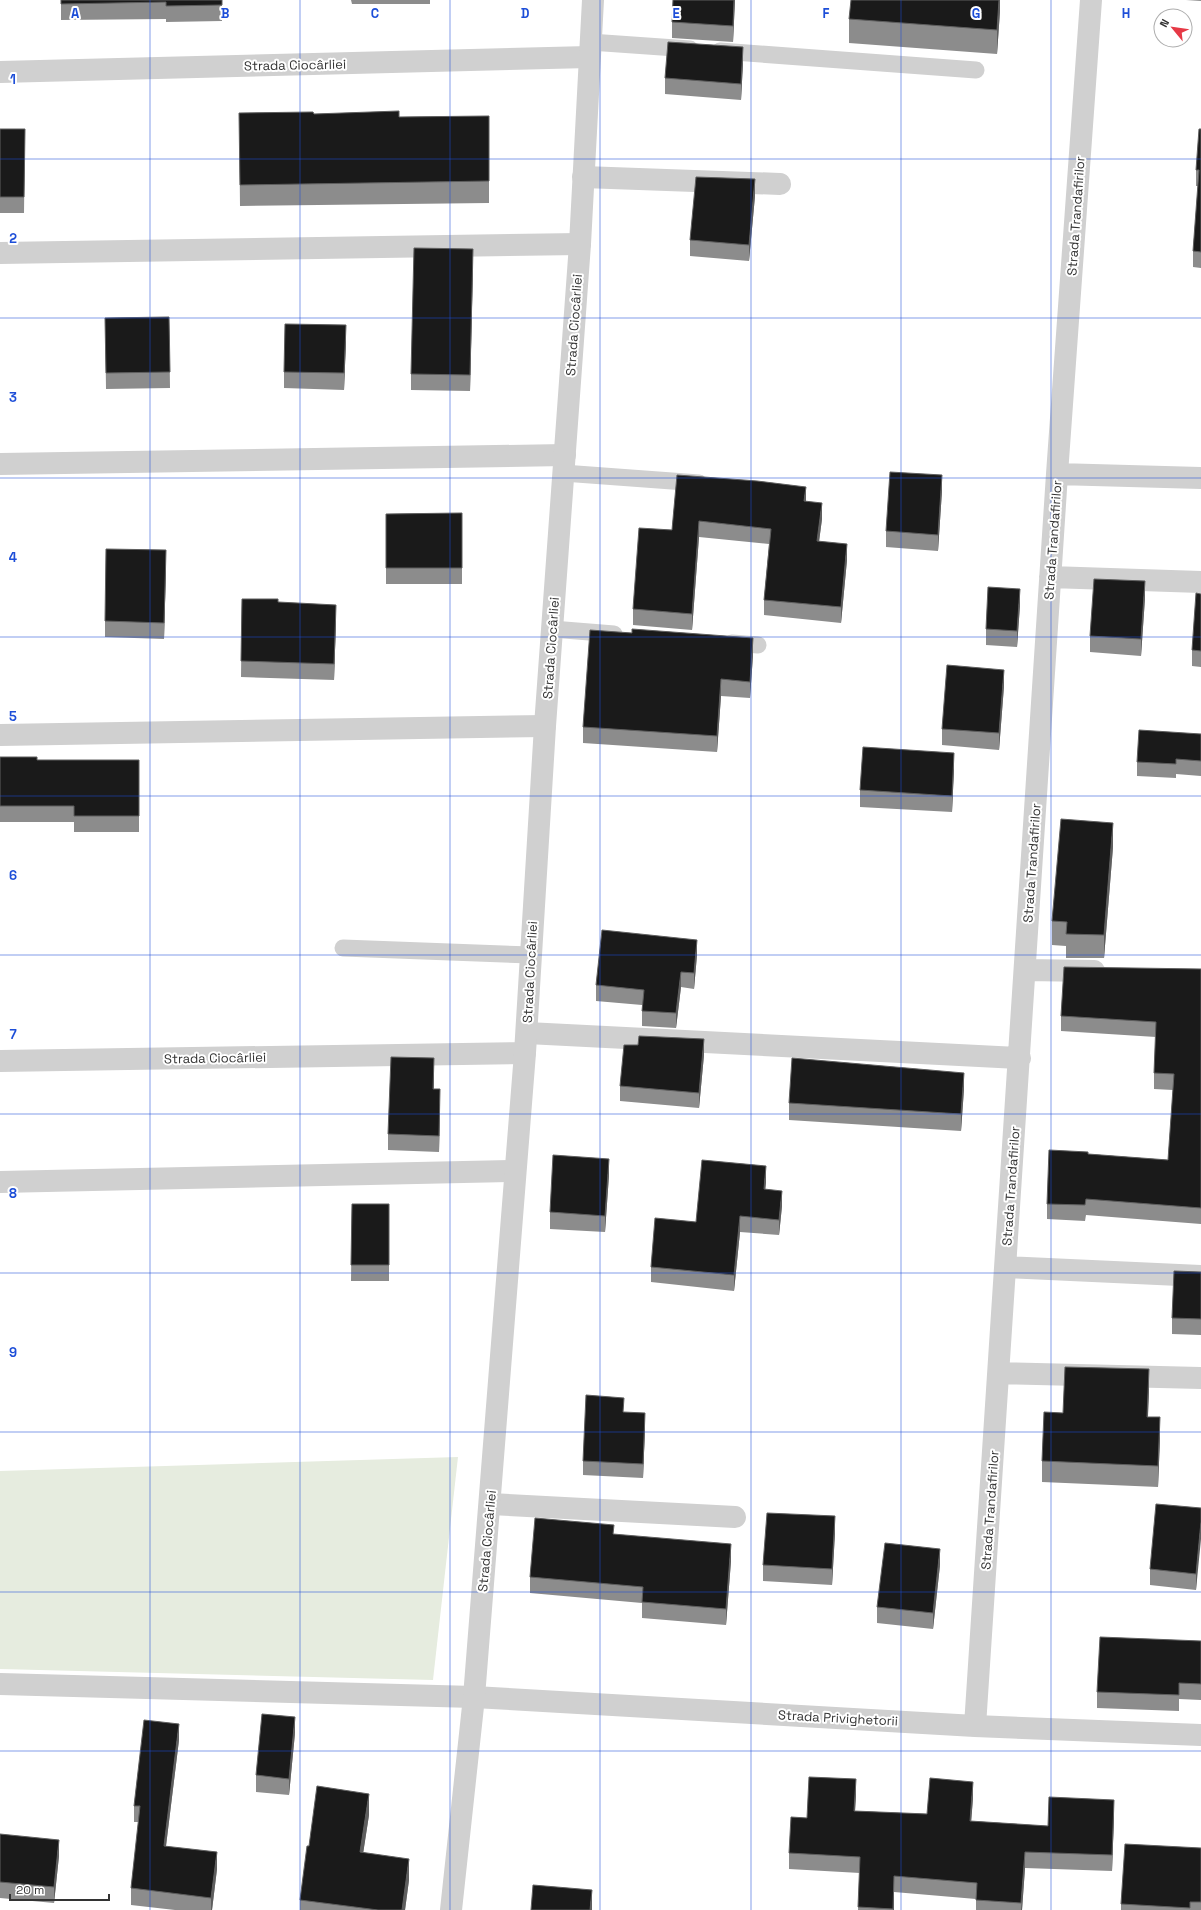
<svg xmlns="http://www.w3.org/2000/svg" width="1201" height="1910" font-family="'Space Grotesk',sans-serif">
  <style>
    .green { fill: #e6ecdf }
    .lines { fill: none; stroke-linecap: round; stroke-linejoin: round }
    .service { stroke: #d0d0d0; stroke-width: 17 }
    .minor { stroke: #d0d0d0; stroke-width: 22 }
    .tertiary { stroke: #d0d0d0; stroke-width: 22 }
    .wall { fill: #8c8c8c }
    .shaded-wall { fill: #5f5f5f }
    .building { fill: #1a1a1a; stroke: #5f5f5f }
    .grid { fill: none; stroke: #1d4ed8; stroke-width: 1; stroke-opacity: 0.55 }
    .labels { text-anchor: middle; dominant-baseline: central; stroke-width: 4; stroke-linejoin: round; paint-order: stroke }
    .street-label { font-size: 13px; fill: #333; stroke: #fff }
    .grid-label { font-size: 13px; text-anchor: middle; font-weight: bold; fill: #1d4ed8; stroke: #fff; stroke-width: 4; stroke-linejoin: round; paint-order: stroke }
  </style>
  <rect width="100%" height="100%" fill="#fff"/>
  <path class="green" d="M 458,1457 L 433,1680 L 0,1669 L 0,1471 Z"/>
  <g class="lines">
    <path class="service" d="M 590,42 L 690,49
      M 720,51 L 976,70
      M 563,473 L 699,483
      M 552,629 L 614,634
      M 732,643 L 758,645
      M 343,948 L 531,955"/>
    <path class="minor" d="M 0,72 L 589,57
      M 583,177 L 780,184
      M 0,253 L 580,244
      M 0,464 L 565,455
      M 1057,474 L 1201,478
      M 1050,577 L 1201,582
      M 0,735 L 545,726
      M 1025,970 L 1094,971
      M 527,1033 L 1020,1058
      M 0,1061 L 525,1053
      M 0,1182 L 515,1171
      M 1006,1267 L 1201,1276
      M 999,1373 L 1201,1378
      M 491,1504 L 735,1517
      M 0,1684 L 474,1697 L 975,1726 L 1201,1735
      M 975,1726 L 1057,474 L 1091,0"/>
    <path class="tertiary" d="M 451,1910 L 474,1697 L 525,1053 L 545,726 L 580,244 L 593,0"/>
  </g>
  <path class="wall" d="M 61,0 L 222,0 L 222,21 L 166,22 L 166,19 L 61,20 Z
    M 351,0 L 430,0 L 430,4 L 352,4 Z
    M 673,0 L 735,0 L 733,42 L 672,38 L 672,22 Z
    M 1000,0 L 1000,11 L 997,54 L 849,43 L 849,19 Z
    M 1186,0 L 1201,0 L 1201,1 Z
    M 743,63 L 741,100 L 665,94 L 665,78 Z
    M 239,113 L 314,114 L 399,117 L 489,116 L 489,203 L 240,206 Z
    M 0,129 L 25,129 L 24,213 L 0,213 Z
    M 1201,129 L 1201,268 L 1193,267 L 1193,251 L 1198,186 L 1196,186 L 1196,170 Z
    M 755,196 L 749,261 L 690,256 L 690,240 Z
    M 473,265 L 470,391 L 411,390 L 411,374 Z
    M 169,317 L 170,388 L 106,389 L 105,318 Z
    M 346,341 L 344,390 L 284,388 L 284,372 Z
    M 677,475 L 806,501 L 822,519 L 819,541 L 847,560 L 841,623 L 764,615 L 764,600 L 769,544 L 699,537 L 692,630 L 633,625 L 633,609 L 672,530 Z
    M 942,491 L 938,551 L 886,547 L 886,531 Z
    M 462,513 L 462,584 L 386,584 L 386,514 Z
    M 166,567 L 164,639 L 105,637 L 105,621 Z
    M 1201,594 L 1201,667 L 1192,666 L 1192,650 Z
    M 1145,598 L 1141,656 L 1090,652 L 1090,636 Z
    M 242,599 L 278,602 L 336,621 L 334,680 L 241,677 Z
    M 1020,605 L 1017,647 L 986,645 L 986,629 Z
    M 753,655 L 750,698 L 721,696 L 717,752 L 583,743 L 583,727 Z
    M 1004,686 L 999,750 L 942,745 L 942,729 Z
    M 1201,734 L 1201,776 L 1176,774 L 1176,778 L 1137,776 L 1137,762 Z
    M 0,757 L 37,760 L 139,760 L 139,832 L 74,832 L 74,822 L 0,822 Z
    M 954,769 L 952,812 L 860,807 L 860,790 Z
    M 1113,847 L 1104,958 L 1066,958 L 1066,946 L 1052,945 L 1052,921 Z
    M 697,955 L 694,989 L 681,987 L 676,1028 L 642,1026 L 642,1005 L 596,1001 L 596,985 Z
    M 1201,969 L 1201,1224 L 1086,1215 L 1085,1221 L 1047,1219 L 1047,1204 L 1088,1154 L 1168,1160 L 1173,1090 L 1154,1089 L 1154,1073 L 1156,1037 L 1061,1031 L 1061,1016 Z
    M 704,1055 L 699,1108 L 620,1101 L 620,1086 Z
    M 434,1074 L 434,1089 L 440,1105 L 439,1152 L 388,1150 L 388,1134 Z
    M 964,1089 L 961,1131 L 789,1120 L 789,1103 Z
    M 609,1175 L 605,1232 L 550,1229 L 550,1212 Z
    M 766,1182 L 765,1189 L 782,1206 L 779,1235 L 740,1232 L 734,1291 L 651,1282 L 651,1267 L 696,1222 Z
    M 352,1204 L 389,1204 L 389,1281 L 351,1281 Z
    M 1201,1272 L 1201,1335 L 1172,1334 L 1172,1318 Z
    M 1149,1389 L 1148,1417 L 1160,1438 L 1158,1487 L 1042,1482 L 1042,1461 L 1063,1413 Z
    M 624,1412 L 645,1428 L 643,1478 L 583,1475 L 583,1461 Z
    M 1201,1508 L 1196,1590 L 1150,1585 L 1150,1569 Z
    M 835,1533 L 832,1585 L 763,1581 L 763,1565 Z
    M 614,1534 L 731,1561 L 726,1625 L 642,1618 L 642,1603 L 530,1593 L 530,1577 Z
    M 940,1565 L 933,1629 L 877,1623 L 877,1607 Z
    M 1201,1641 L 1201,1700 L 1179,1699 L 1179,1711 L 1097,1708 L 1097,1692 Z
    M 295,1733 L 289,1795 L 256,1792 L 256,1775 Z
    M 179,1740 L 166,1846 L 217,1869 L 212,1910 L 175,1910 L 131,1905 L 131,1888 L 139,1822 L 134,1822 L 134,1806 Z
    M 856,1795 L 855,1811 L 927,1814 L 973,1798 L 971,1821 L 1048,1826 L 1114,1816 L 1112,1871 L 1025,1868 L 1022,1910 L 976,1910 L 976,1899 L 894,1892 L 894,1910 L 858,1910 L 860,1873 L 789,1869 L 789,1853 L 807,1818 Z
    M 369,1815 L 363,1853 L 409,1880 L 405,1910 L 300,1910 L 300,1900 L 309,1846 Z
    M 0,1834 L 59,1856 L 54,1903 L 0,1898 Z
    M 1201,1848 L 1201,1910 L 1121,1910 L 1121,1904 Z"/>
  <path class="shaded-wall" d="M 734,0 L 735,0 L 733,42 L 733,26 Z
    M 999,0 L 1000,0 L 1000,11 L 997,54 L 997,30 Z
    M 743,47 L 743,63 L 741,100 L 741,84 Z
    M 755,179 L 755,196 L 749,261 L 749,245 Z
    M 473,249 L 473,265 L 470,391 L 470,375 Z
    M 346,325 L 346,341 L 344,390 L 344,373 Z
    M 942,475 L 942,491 L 938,551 L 938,535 Z
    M 806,487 L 806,503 L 804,501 Z
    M 822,503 L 822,519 L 817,557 L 817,541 Z
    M 699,521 L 699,537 L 692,630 L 692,614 Z
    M 847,544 L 847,560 L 841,623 L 841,607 Z
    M 166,550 L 166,567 L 164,639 L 164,623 Z
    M 1145,581 L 1145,598 L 1141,656 L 1141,639 Z
    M 1020,589 L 1020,605 L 1017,647 L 1017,631 Z
    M 336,605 L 336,621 L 334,680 L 334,664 Z
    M 753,638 L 753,655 L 750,698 L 750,682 Z
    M 1004,670 L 1004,686 L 999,750 L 999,733 Z
    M 721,679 L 721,696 L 717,752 L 717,736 Z
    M 954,753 L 954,769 L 952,812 L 952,796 Z
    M 1113,823 L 1113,847 L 1104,958 L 1104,935 Z
    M 697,940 L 697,955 L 694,989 L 694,973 Z
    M 681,972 L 681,987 L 676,1028 L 676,1013 Z
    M 704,1039 L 704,1055 L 699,1108 L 699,1093 Z
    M 434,1058 L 434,1074 L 433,1105 L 433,1089 Z
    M 964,1073 L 964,1089 L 961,1131 L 961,1114 Z
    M 440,1089 L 440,1105 L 439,1152 L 439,1136 Z
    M 609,1159 L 609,1175 L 605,1232 L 605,1216 Z
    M 766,1166 L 766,1182 L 764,1205 L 764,1189 Z
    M 782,1191 L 782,1206 L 779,1235 L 779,1220 Z
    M 740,1216 L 740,1232 L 734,1291 L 734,1275 Z
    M 1149,1369 L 1149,1389 L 1147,1437 L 1147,1417 Z
    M 645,1413 L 645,1428 L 643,1478 L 643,1464 Z
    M 1160,1417 L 1160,1438 L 1158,1487 L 1158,1466 Z
    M 835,1516 L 835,1533 L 832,1585 L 832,1569 Z
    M 1201,1522 L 1201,1539 L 1196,1590 L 1196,1574 Z
    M 731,1544 L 731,1561 L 726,1625 L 726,1609 Z
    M 940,1549 L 940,1565 L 933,1629 L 933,1613 Z
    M 295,1717 L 295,1733 L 289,1795 L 289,1779 Z
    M 179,1724 L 179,1740 L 164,1862 L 164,1846 Z
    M 856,1779 L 856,1795 L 854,1827 L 854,1811 Z
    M 973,1782 L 973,1798 L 970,1837 L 970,1821 Z
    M 369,1794 L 369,1815 L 360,1874 L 360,1852 Z
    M 1114,1800 L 1114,1816 L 1112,1871 L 1112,1855 Z
    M 59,1840 L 59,1856 L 54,1903 L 54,1887 Z
    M 217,1852 L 217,1869 L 212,1910 L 211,1910 L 211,1898 Z
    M 1025,1852 L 1025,1868 L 1022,1910 L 1021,1910 Z
    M 409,1859 L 409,1880 L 405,1910 L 402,1910 Z
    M 894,1876 L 894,1910 L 893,1910 Z
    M 592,1890 L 592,1910 L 590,1910 Z"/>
  <path class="building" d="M 61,0 L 222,0 L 222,5 L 166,6 L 166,2 L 61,4 Z
    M 673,0 L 734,0 L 733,26 L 672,22 Z
    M 851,0 L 999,0 L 997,30 L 849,19 Z
    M 668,42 L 743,47 L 741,84 L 665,78 Z
    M 399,111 L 399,117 L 489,116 L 489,181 L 240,185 L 239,113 L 313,112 L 314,114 Z
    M 0,129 L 25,129 L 24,197 L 0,197 Z
    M 1199,129 L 1201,129 L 1201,252 L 1193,251 L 1199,170 L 1196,170 Z
    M 696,177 L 755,179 L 749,245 L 690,240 Z
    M 414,248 L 473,249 L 470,375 L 411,374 Z
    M 169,317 L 170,372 L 106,373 L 105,318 Z
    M 285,324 L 346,325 L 344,373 L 284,372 Z
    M 890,472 L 942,475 L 938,535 L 886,531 Z
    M 677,475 L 757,481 L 806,487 L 804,501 L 822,503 L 817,541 L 847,544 L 841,607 L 764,600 L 771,529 L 699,521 L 692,614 L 633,609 L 639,528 L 672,530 Z
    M 462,513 L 462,568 L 386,568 L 386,514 Z
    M 106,549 L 166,550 L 164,623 L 105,621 Z
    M 1094,579 L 1145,581 L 1141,639 L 1090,636 Z
    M 988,587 L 1020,589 L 1017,631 L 986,629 Z
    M 1196,593 L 1201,594 L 1201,651 L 1192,650 Z
    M 242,599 L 278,599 L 278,602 L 336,605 L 334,664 L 241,661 Z
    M 632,629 L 753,638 L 750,682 L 721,679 L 717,736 L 583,727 L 590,630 L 632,633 Z
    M 947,665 L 1004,670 L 999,733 L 942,729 Z
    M 1139,730 L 1201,734 L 1201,761 L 1176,759 L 1176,764 L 1137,762 Z
    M 863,747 L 954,753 L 952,796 L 860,790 Z
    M 0,757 L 37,757 L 37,760 L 139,760 L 139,816 L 74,816 L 74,806 L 0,806 Z
    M 1061,819 L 1113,823 L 1104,935 L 1066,934 L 1067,922 L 1052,921 Z
    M 602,930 L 697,940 L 694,973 L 681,972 L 676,1013 L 642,1011 L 644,990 L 596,985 Z
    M 1064,967 L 1201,969 L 1201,1208 L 1086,1199 L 1085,1205 L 1047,1204 L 1049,1150 L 1088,1152 L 1088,1154 L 1168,1160 L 1174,1074 L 1154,1073 L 1156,1022 L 1061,1016 Z
    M 639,1036 L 704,1039 L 699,1093 L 620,1086 L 624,1045 L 638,1045 Z
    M 391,1057 L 434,1058 L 433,1089 L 440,1089 L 439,1136 L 388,1134 Z
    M 792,1058 L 964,1073 L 961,1114 L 789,1103 Z
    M 553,1155 L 609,1159 L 605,1216 L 550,1212 Z
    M 702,1160 L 766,1166 L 764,1189 L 782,1191 L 779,1220 L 740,1216 L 734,1275 L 651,1267 L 655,1218 L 696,1222 Z
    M 352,1204 L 389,1204 L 389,1265 L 351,1265 Z
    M 1174,1271 L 1201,1272 L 1201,1319 L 1172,1318 Z
    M 1065,1367 L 1149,1369 L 1147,1417 L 1160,1417 L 1158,1466 L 1042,1461 L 1044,1412 L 1063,1413 Z
    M 586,1395 L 624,1398 L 623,1412 L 645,1413 L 643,1464 L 583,1461 Z
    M 1156,1504 L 1201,1508 L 1201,1522 L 1196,1574 L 1150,1569 Z
    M 767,1513 L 835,1516 L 832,1569 L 763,1565 Z
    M 535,1518 L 614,1525 L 613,1534 L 731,1544 L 726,1609 L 642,1602 L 643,1587 L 530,1577 Z
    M 885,1543 L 940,1549 L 933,1613 L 877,1607 Z
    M 1100,1637 L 1201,1641 L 1201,1684 L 1179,1683 L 1179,1695 L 1097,1692 Z
    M 262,1714 L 295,1717 L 289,1779 L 256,1775 Z
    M 144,1720 L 179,1724 L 164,1846 L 217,1852 L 211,1898 L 131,1888 L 140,1806 L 134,1806 Z
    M 809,1777 L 856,1779 L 854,1811 L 927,1814 L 930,1778 L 973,1782 L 970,1821 L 1048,1826 L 1049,1797 L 1114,1800 L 1112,1855 L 1025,1852 L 1021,1903 L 976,1900 L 977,1883 L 894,1876 L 893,1909 L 858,1907 L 860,1857 L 789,1853 L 791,1817 L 807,1818 Z
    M 317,1786 L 369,1794 L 360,1852 L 409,1859 L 402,1910 L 378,1910 L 300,1900 L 307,1846 L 309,1846 Z
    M 0,1834 L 59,1840 L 54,1887 L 0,1882 Z
    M 1125,1844 L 1201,1848 L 1201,1902 L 1190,1902 L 1190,1908 L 1121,1904 Z
    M 533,1885 L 592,1890 L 590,1910 L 531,1910 Z"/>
  <path class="grid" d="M 150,0 L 150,1910M 300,0 L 300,1910M 450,0 L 450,1910M 600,0 L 600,1910M 751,0 L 751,1910M 901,0 L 901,1910M 1051,0 L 1051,1910M 0,159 L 1201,159M 0,318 L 1201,318M 0,478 L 1201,478M 0,637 L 1201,637M 0,796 L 1201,796M 0,955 L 1201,955M 0,1114 L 1201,1114M 0,1273 L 1201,1273M 0,1432 L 1201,1432M 0,1592 L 1201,1592M 0,1751 L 1201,1751"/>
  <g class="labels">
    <g class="street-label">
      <text transform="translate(295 65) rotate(-1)">Strada Ciocârliei</text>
      <text transform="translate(1076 216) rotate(-86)">Strada Trandafirilor</text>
      <text transform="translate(574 325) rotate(-86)">Strada Ciocârliei</text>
      <text transform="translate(1053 540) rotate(-86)">Strada Trandafirilor</text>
      <text transform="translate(551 648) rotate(-86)">Strada Ciocârliei</text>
      <text transform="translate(1032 863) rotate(-86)">Strada Trandafirilor</text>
      <text transform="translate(530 972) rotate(-87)">Strada Ciocârliei</text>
      <text transform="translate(215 1058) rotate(-1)">Strada Ciocârliei</text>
      <text transform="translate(1011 1186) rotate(-86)">Strada Trandafirilor</text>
      <text transform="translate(990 1510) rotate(-86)">Strada Trandafirilor</text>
      <text transform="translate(487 1541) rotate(-85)">Strada Ciocârliei</text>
      <text transform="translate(838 1718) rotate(3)">Strada Privighetorii</text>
    </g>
  </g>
  <g class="grid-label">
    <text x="75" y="18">A</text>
    <text x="225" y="18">B</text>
    <text x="375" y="18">C</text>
    <text x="525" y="18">D</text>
    <text x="676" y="18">E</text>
    <text x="826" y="18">F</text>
    <text x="976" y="18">G</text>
    <text x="1126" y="18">H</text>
    <text x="13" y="84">1</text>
    <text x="13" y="243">2</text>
    <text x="13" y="402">3</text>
    <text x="13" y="562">4</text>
    <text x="13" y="721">5</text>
    <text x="13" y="880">6</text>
    <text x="13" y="1039">7</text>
    <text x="13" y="1198">8</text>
    <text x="13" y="1357">9</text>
  </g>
  <g transform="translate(1173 28) rotate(299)"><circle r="19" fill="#ffffff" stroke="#adadad"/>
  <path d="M0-3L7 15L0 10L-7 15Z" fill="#e63946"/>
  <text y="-6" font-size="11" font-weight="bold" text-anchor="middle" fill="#333333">N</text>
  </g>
  <path d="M10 1894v6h99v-6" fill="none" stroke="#333333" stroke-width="2"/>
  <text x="16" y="1894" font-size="12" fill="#333333" stroke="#ffffff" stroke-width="3" paint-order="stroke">20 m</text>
</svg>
